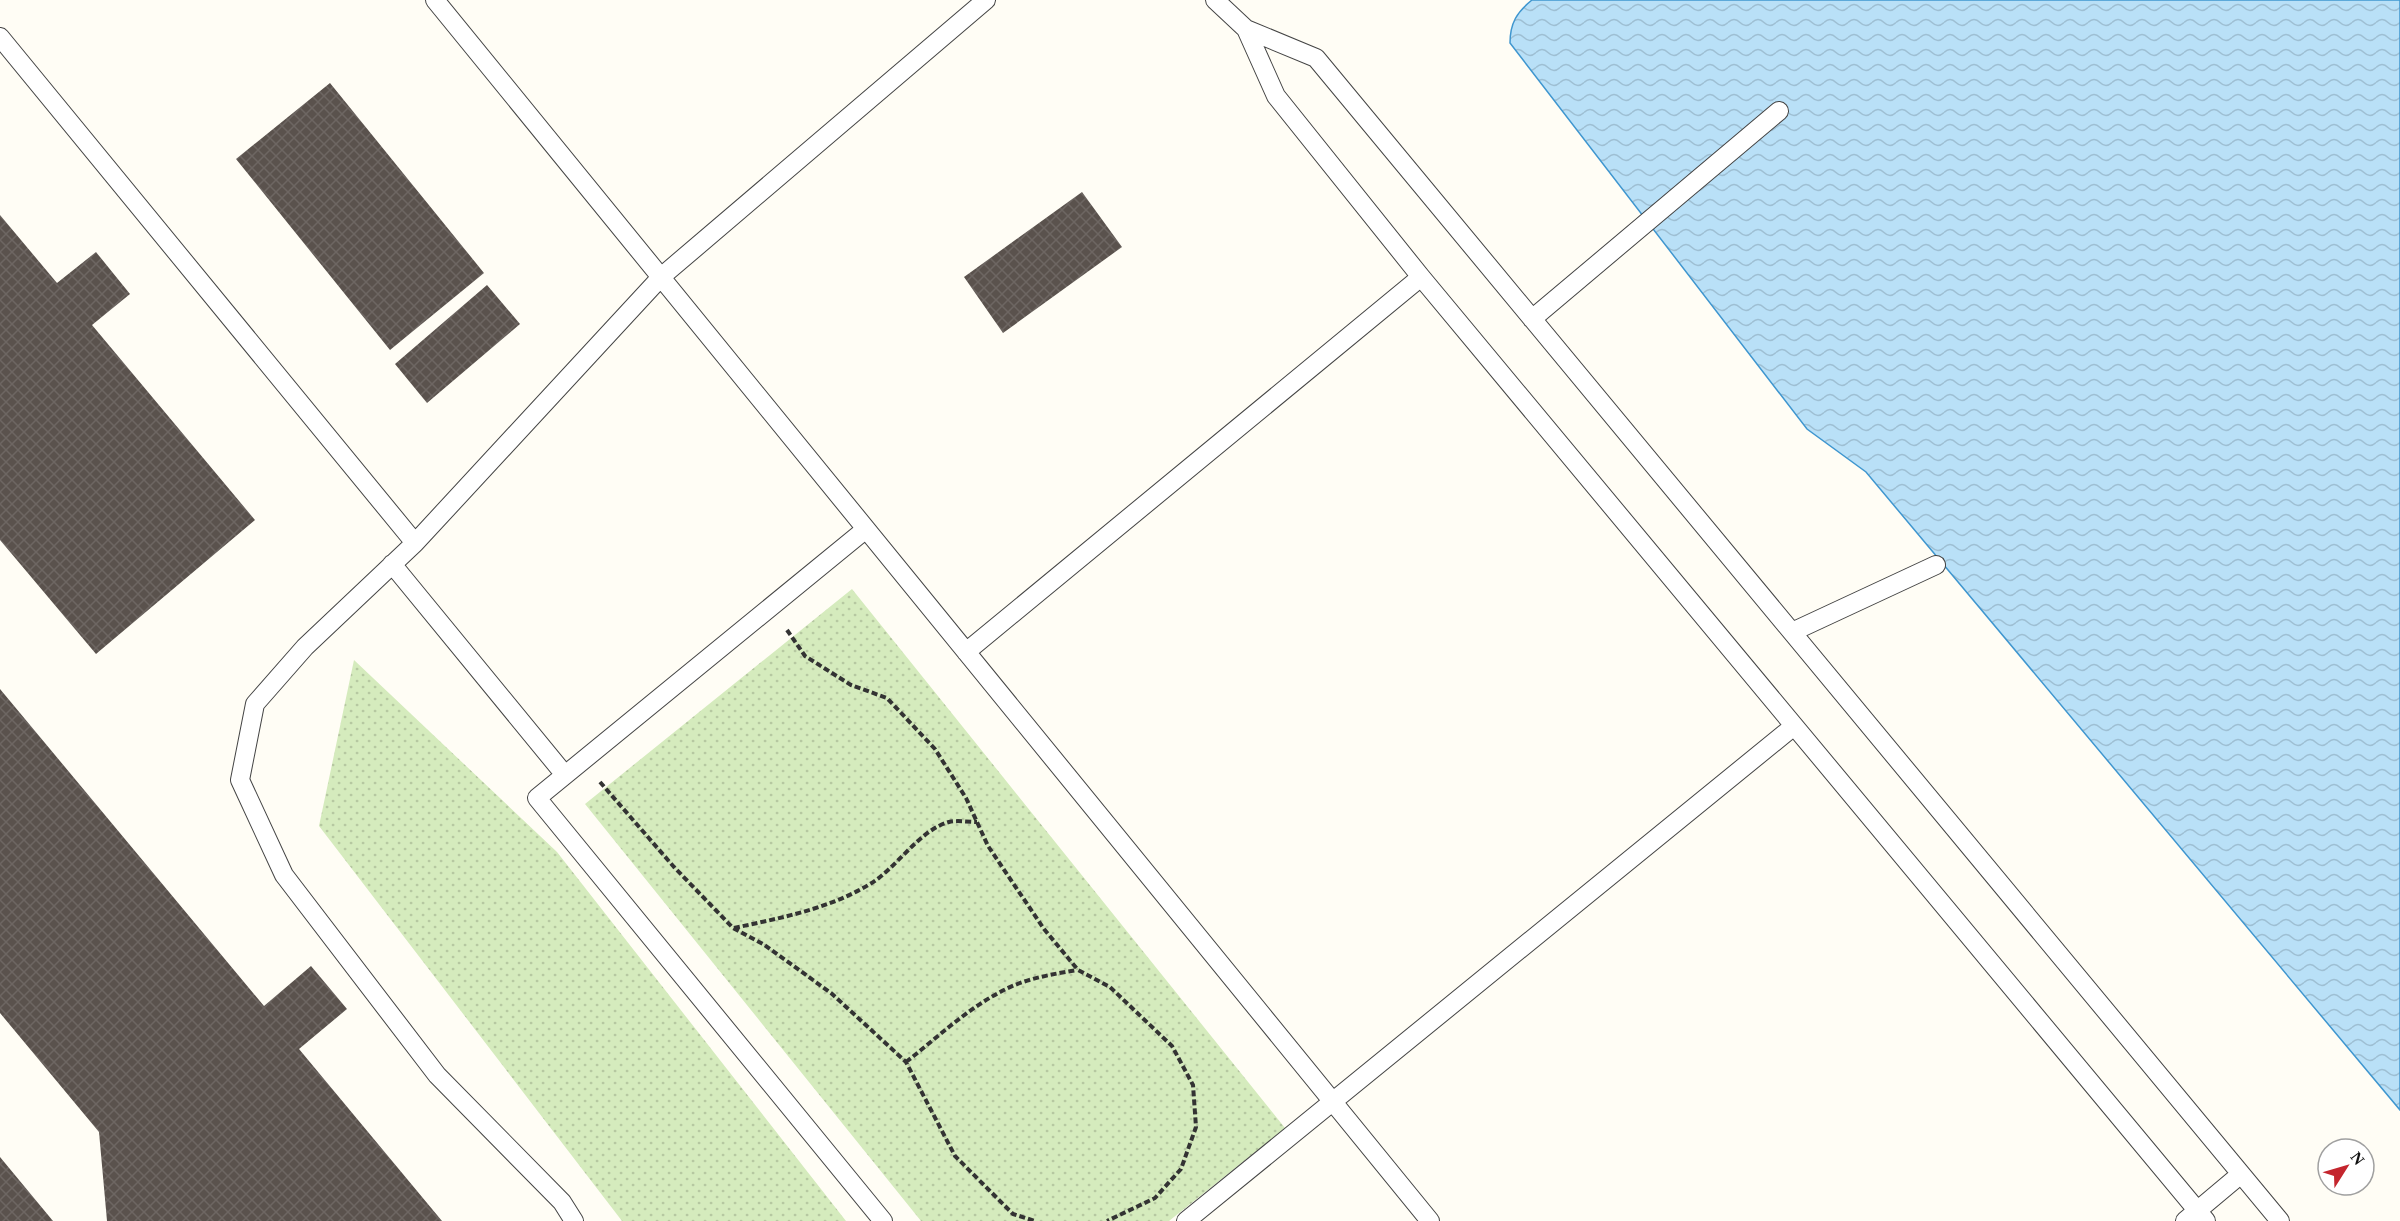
<svg xmlns="http://www.w3.org/2000/svg" width="2400" height="1221" font-family="'Times New Roman',serif">
  <style>
    .grass { fill: url(#grass-dots) }
    .water { fill: url(#water-waves); stroke: #3f96cf; stroke-width: 1.5 }
    .building { fill: url(#building-cross-hatch) }
    .lines { fill: none; stroke-linecap: round; stroke-linejoin: round }
    .lane-casing { stroke: #444; stroke-width: 20 }
    .path { stroke: #333; stroke-width: 4; stroke-dasharray: 6 3; stroke-linecap: butt }
    .lane { stroke: #fff; stroke-width: 18 }
  </style>
  <defs>
    <pattern id="grass-dots" width="8" height="8" patternUnits="userSpaceOnUse" patternTransform="scale(1.5)"><rect width="8" height="8" fill="#d5ebbd"/><path d="M2 2h.1M6 6h.1" fill="none" stroke="#b6c8a1" stroke-width="1.8" stroke-linecap="round"/></pattern>
    <pattern id="water-waves" width="16" height="10" patternUnits="userSpaceOnUse" patternTransform="scale(1.5)"><rect width="16" height="10" fill="#b9e0f7"/><path d="M0 5q4-4 8 0t8 0" fill="none" stroke="#9ebfd3"/></pattern>
    <pattern id="building-cross-hatch" width="8" height="8" patternUnits="userSpaceOnUse" patternTransform="scale(1.5)"><rect width="8" height="8" fill="#5a524d"/><path d="M0 0l8 8M0 8l8-8" fill="none" stroke="#6d6662"/></pattern>
  </defs>
  <rect width="100%" height="100%" fill="#fffdf5"/>
  <path class="grass" d="M 852,589 L 1285,1128 L 1169,1221 L 921,1221 L 585,804 Z
    M 354,660 L 557,852 L 846,1221 L 622,1221 L 319,826 Z"/>
  <path class="water" d="M 1532,0 L 2400,0 L 2400,1110 L 1866,472 L 1807,429 L 1510,43 C 1510,23 1517,12 1532,0 Z"/>
  <path class="building" d="M 330,83 L 484,273 L 390,350 L 236,159 Z
    M 1082,192 L 1122,247 L 1003,333 L 964,277 Z
    M 0,215 L 57,283 L 96,252 L 130,294 L 92,325 L 255,520 L 96,654 L 0,540 Z
    M 487,285 L 520,324 L 427,403 L 395,364 Z
    M 0,689 L 264,1006 L 311,966 L 347,1009 L 299,1049 L 442,1221 L 107,1221 L 99,1132 L 0,1013 Z
    M 0,1157 L 53,1221 L 0,1221 Z"/>
  <g class="lines">
    <g class="lane-casing">
      <path id="lane" d="M 435,0 L 1430,1221
        M 1215,0 L 1246,29 L 1316,58 L 2280,1221
        M 1246,29 L 1276,96 L 1421,277 L 2206,1221
        M 0,37 L 415,543
        M 1532,319 L 1779,111
        M 866,529 L 537,798 L 883,1221
        M 392,564 L 565,775
        M 1792,632 L 1936,565
        M 966,652 L 1421,277
        M 574,1221 L 562,1202 L 437,1075 L 284,875 L 240,780 L 255,704 L 305,647 L 415,543 L 661,277 L 986,0
        M 1186,1221 L 1794,726
        M 2185,1221 L 2241,1174"/>
    </g>
    <path class="path" d="M 787,630 L 805,656 L 851,685 L 887,698 L 935,749 L 966,798 L 988,846 L 1044,929 L 1078,970 L 1110,987 L 1172,1046 L 1193,1085 L 1196,1127 L 1181,1169 L 1155,1198 L 1107,1221
      M 600,782 L 674,867 L 733,928 L 763,944 L 831,993 L 906,1062 L 955,1156 L 1013,1214 L 1035,1221
      M 734,928 C 780,918 829,909 870,884 C 897,868 919,830 949,822 C 957,820 968,822 977,822
      M 906,1062 C 938,1037 969,1007 1006,989 C 1028,978 1054,974 1077,970"/>
    <use href="#lane" class="lane"/>
  </g>
  <g transform="translate(2346 1167) rotate(53)"><circle r="28" fill="#ffffff" stroke="#a0a0a0" stroke-width="1.5"/>
  <path d="M0-4.5L10 22L0 15L-10 22Z" fill="#c4262e"/>
  <text y="-9" font-size="16" font-weight="bold" text-anchor="middle" fill="#111111">N</text>
  </g>
</svg>
